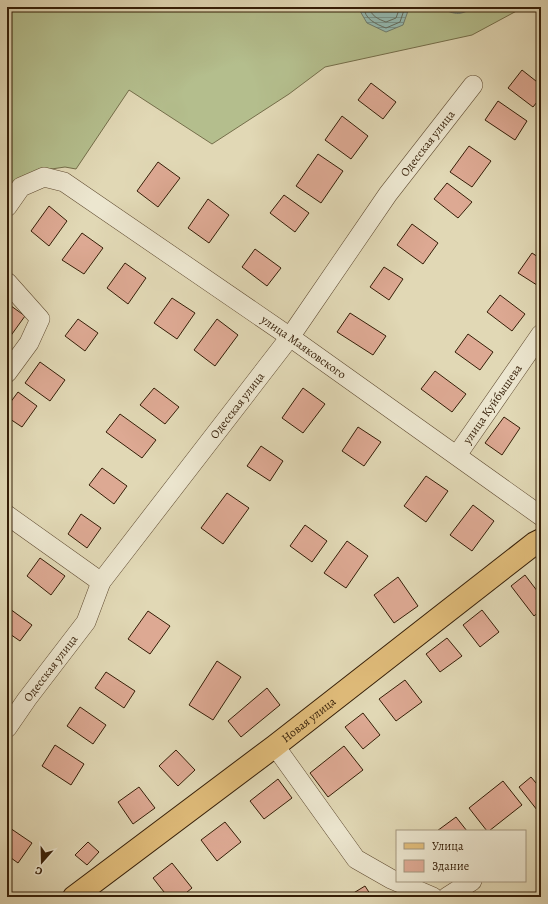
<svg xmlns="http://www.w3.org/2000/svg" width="548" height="904" font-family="Alegreya,serif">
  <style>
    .grass { fill: #b4be8d; stroke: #746e4a }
    .water { fill: url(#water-rules); stroke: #6e7b6d }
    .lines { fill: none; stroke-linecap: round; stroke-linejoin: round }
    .shore { stroke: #646c5c; stroke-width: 1 }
    .building { fill: #dda993; stroke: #351e07 }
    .minor-casing { stroke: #604c32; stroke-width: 20 }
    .major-casing { stroke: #351e07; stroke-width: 24 }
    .minor { stroke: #ece6cf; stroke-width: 19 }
    .major { stroke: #e0bc7a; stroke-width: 22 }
    .labels { text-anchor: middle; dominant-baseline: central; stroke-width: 3; stroke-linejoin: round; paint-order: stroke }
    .street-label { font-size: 12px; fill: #351e07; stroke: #ece6cf }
  </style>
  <defs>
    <pattern id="water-rules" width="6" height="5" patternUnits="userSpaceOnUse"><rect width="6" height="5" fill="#94b9b1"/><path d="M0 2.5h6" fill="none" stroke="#7a968e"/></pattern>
  </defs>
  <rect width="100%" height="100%" fill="#e1d8b5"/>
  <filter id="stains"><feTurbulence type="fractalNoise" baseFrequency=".005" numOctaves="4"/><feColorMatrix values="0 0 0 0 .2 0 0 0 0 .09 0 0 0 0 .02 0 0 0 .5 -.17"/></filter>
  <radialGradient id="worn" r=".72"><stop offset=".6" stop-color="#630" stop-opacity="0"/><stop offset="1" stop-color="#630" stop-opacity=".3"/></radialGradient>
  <path class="grass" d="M 7,7 L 524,7 L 472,35 L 325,67 L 289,94 L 212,144 L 129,90 L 76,169 L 65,167 L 38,171 L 7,195 Z"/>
  <path class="water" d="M 361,7 L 412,7 L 408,11 L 403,25 L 386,32 L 367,23 L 360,11 Z
    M 437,7 L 475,7 C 457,17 456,14 437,7 Z"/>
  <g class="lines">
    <path class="shore" d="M 364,7 C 364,19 376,24 386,28 L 400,22 L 404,10 L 406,7
      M 369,7 C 371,16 378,19 386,22 L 396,18 L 400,7"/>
  </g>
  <path class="building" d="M 522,70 L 541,85 L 541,97 L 533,107 L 508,88 Z
    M 371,83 L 396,102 L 383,119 L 358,100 Z
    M 498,101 L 527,121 L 515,140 L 485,120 Z
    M 342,116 L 368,136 L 351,159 L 325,140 Z
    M 469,146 L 491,161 L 472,187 L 450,172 Z
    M 318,154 L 343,171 L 321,203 L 296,186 Z
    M 158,162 L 180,178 L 158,207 L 137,191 Z
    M 447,183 L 472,202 L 458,218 L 434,199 Z
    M 284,195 L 309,213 L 295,232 L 270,213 Z
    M 208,199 L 229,215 L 209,243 L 188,228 Z
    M 49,206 L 67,221 L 49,246 L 31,231 Z
    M 412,224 L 438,243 L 423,264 L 397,245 Z
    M 82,233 L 103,248 L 84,274 L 62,260 Z
    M 255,249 L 281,268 L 267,286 L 242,267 Z
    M 532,253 L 541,259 L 541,285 L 540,287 L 518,273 Z
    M 125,263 L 146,278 L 128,304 L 107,288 Z
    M 384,267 L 403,279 L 389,300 L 370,287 Z
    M 500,295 L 525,314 L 512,331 L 487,312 Z
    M 172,298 L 195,313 L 177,339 L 154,323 Z
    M 7,303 L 25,316 L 7,341 Z
    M 350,313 L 386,336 L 373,355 L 337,332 Z
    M 78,319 L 98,333 L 85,351 L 65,336 Z
    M 217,319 L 238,335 L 215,366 L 194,350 Z
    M 468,334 L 493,352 L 480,370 L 455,352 Z
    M 40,362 L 65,380 L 50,401 L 25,383 Z
    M 435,371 L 466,394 L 452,412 L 421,389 Z
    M 154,388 L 179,407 L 165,424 L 140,405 Z
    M 303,388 L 325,404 L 303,433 L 282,418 Z
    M 18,392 L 37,406 L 22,427 L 7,417 L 7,407 Z
    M 120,414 L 156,440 L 142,458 L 106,432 Z
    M 504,417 L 520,428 L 502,455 L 485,443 Z
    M 358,427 L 381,442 L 364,466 L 342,451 Z
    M 261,446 L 283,461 L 270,481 L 247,466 Z
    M 102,468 L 127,486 L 114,504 L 89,485 Z
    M 426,476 L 448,491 L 426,522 L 404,506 Z
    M 227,493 L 249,508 L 223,544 L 201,528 Z
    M 473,505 L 494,521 L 472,551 L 450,535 Z
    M 81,514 L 101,528 L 87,548 L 68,534 Z
    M 305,525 L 327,541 L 312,562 L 290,546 Z
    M 347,541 L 368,556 L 346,588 L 324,573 Z
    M 40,558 L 65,576 L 51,595 L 27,576 Z
    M 525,575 L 541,596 L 541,610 L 534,616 L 511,586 Z
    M 398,577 L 418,606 L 394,623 L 374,595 Z
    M 10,609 L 32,625 L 20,641 L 7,632 L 7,613 Z
    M 482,610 L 499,632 L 480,647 L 463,625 Z
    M 148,611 L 170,626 L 150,654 L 128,639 Z
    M 447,638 L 462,656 L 440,672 L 426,654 Z
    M 217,661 L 241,677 L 213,720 L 189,705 Z
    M 106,672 L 135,691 L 124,708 L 95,688 Z
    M 405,680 L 422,702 L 396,721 L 379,699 Z
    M 267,688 L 280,705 L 241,737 L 228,721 Z
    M 80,707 L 106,725 L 93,744 L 67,726 Z
    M 363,713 L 380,735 L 363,749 L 345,727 Z
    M 55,745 L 84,764 L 71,785 L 42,766 Z
    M 344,746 L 363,770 L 328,797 L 310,773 Z
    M 176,750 L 195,770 L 178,786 L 159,766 Z
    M 531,777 L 541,789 L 541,815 L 519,787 Z
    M 278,779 L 292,798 L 264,819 L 250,801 Z
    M 503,781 L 522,805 L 489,831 L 487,831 L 469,808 Z
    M 139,787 L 155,808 L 133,824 L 118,802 Z
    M 456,817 L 467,831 L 437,831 Z
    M 225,822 L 241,842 L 217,861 L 201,840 Z
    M 7,826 L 32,843 L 18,863 L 7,855 Z
    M 88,842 L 99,852 L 87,865 L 75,855 Z
    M 172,863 L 192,888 L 181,897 L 168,897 L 153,878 Z
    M 365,886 L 372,897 L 347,897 Z"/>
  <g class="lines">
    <g class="minor-casing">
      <g id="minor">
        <path id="s1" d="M 7,207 L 21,187 L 44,177 L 64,182 L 290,337 L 541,516"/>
        <path d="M 7,282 L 40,319 L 29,343 L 7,373"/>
        <path id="s2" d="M 457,455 L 541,334"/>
        <path d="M 7,515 L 101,582"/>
        <path id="s3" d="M 7,728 L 27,699 L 86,622 L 101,582 L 290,337 L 388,194 L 473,85"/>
        <path d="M 275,746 L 356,859 L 391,879 L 433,897"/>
        <path d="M 447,897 L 472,881"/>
      </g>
    </g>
    <g class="major-casing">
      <g id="major">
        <path id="s4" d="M 74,897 L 275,746 L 535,543 L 541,540"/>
      </g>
    </g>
    <use href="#minor" class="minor"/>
    <use href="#major" class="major"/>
  </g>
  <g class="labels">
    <g class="street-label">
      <text stroke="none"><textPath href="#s3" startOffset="722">Одесская улица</textPath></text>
      <text stroke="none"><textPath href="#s1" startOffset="361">улица Маяковского</textPath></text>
      <text stroke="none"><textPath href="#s3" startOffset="398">Одесская улица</textPath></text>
      <text stroke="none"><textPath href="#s2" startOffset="62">улица Куйбышева</textPath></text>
      <text stroke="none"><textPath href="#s3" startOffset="74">Одесская улица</textPath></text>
      <text stroke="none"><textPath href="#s4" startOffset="294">Новая улица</textPath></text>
    </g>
  </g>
  <rect width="548" height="904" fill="none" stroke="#e1d8b5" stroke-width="24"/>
  <rect x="8" y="8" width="532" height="888" fill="none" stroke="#351e07" stroke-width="2"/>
  <rect x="12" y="12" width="524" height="880" fill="none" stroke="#351e07"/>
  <rect x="396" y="830" width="130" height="52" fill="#ece6cf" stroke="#a3967f"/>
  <rect x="404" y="843" width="20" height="6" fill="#e0bc7a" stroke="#a3967f"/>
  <text x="432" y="850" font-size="12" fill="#351e07">Улица</text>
  <rect x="404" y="860" width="20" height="12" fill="#dda993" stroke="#a3967f"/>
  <text x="432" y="870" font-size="12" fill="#351e07">Здание</text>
  <g transform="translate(42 862) rotate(200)" stroke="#ece6cf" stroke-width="3" paint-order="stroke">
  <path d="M0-3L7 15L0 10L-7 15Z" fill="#351e07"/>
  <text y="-6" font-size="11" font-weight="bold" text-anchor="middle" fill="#351e07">С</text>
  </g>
  <rect width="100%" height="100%" filter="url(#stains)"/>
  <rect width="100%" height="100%" fill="url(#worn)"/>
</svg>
